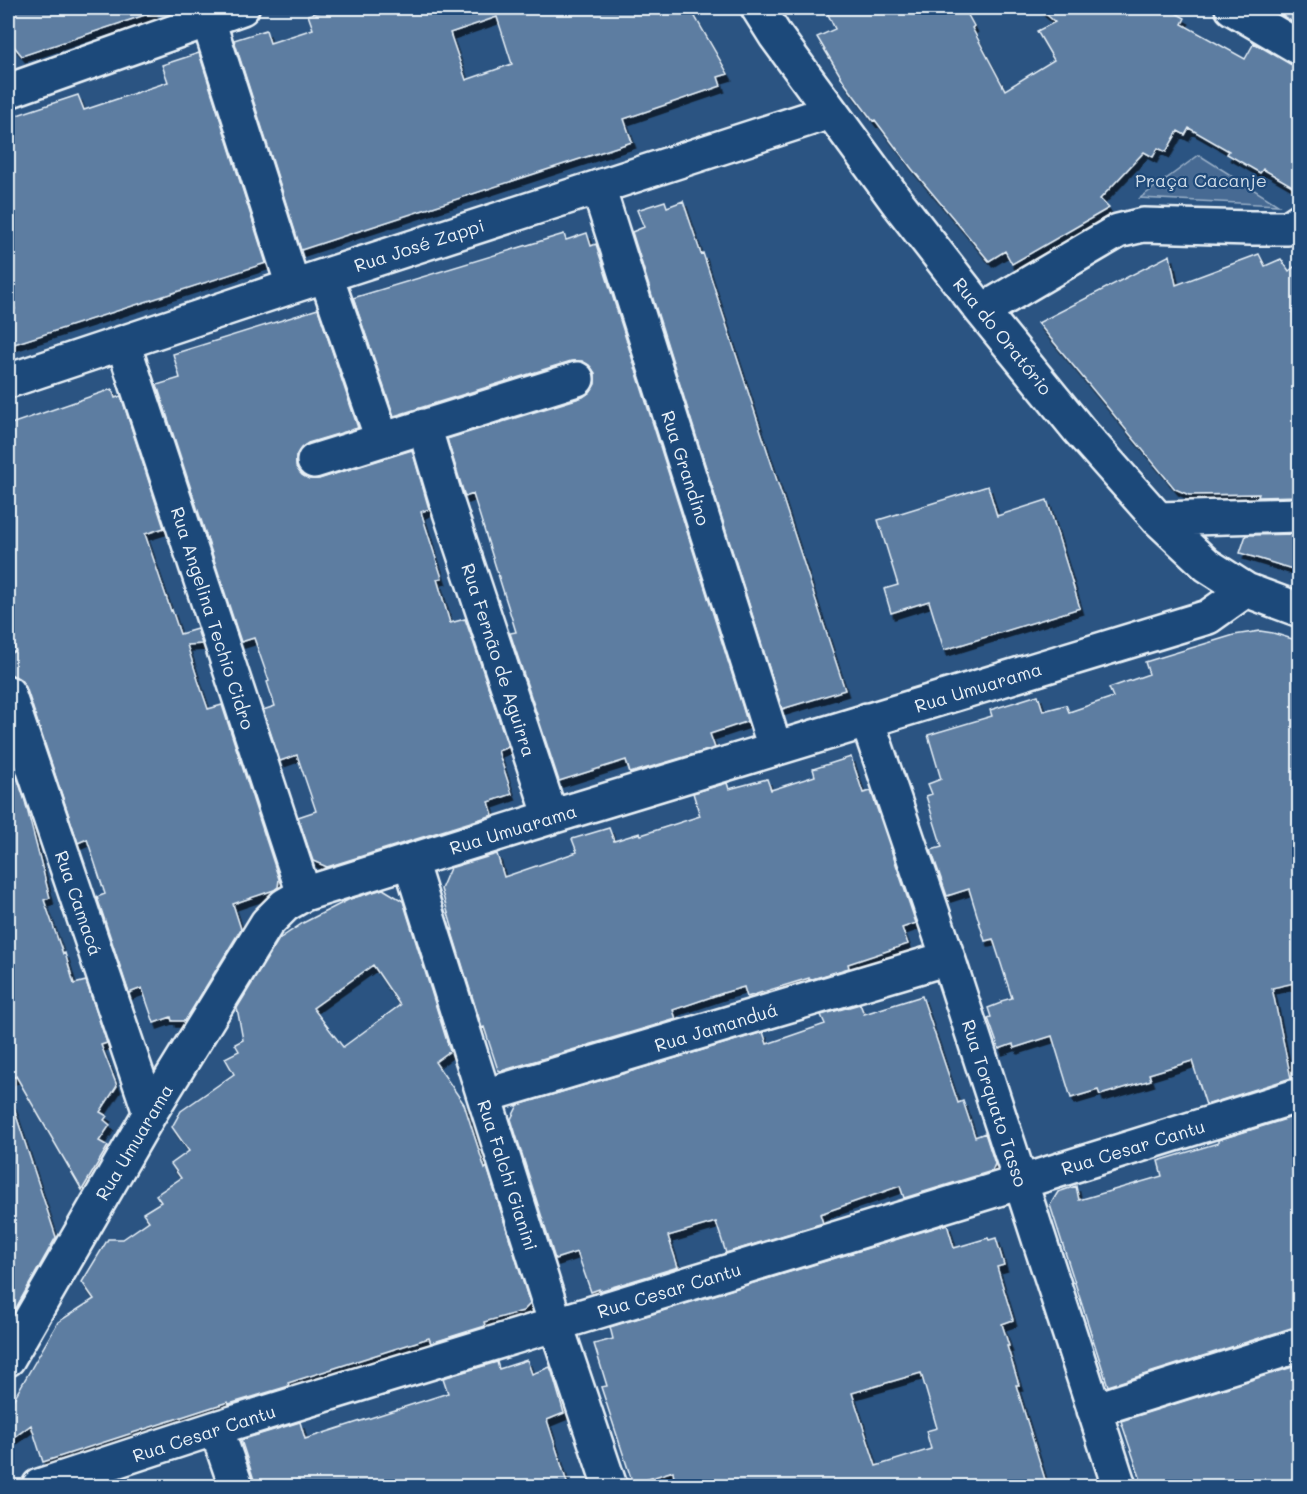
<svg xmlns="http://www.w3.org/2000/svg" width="1307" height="1494" font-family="Mali,sans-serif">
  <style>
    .green { fill: #476b93; stroke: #98aec6; stroke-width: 1.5 }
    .building { fill: #5d7da1; stroke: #e8f1f8; stroke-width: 1.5; fill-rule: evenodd; filter: url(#shadow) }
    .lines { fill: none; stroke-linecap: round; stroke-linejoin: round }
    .minor-casing { stroke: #e8f1f8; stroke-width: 38 }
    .minor { stroke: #1f4a7a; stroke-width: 33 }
    .labels { text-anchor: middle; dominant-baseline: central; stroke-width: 4.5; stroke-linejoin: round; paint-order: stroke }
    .park-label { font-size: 18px; fill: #d0dde9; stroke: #1f4a7a }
    .street-label { font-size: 18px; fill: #e8f1f8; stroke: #1f4a7a }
  </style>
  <defs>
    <filter id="shadow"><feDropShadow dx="3.5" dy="6" stdDeviation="0" flood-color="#0009"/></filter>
  </defs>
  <rect width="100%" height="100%" fill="#2b5482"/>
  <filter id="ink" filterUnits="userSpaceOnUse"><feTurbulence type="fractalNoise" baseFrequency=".0167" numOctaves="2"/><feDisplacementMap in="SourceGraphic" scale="12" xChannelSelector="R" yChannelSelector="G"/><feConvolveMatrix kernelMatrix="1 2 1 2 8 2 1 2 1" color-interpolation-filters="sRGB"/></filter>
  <g filter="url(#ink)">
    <path class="green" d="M 1199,155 L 1278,205 L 1140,198 Z"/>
    <path class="building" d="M 8,8 L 153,8 L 154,12 L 22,56 L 8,39 Z
      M 332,8 L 690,8 L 728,74 L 718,77 L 721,86 L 624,119 L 632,142 L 301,250 L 234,40 L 266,30 L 270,43 L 313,29 L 308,15 ZM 497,17 L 512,64 L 466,80 L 450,33 Z
      M 825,8 L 964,8 L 974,26 L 972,28 L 1005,90 L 1054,60 L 1037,31 L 1055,22 L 1039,8 L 1167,8 L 1185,18 L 1182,24 L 1245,59 L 1254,43 L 1290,64 L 1299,67 L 1299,190 L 1263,169 L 1260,173 L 1227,154 L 1229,151 L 1189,128 L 1185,135 L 1178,131 L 1166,152 L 1158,148 L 1153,157 L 1144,152 L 1100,199 L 1109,208 L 1012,264 L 1005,251 L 989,261 L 912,169 L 875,120 L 873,121 L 846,85 L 817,37 L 835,29 Z
      M 1275,8 L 1299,8 L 1299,26 L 1273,10 Z
      M 199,53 L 266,263 L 8,346 L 8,312 L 15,309 L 8,286 L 8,118 L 78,95 L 84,110 L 168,82 L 162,65 Z
      M 665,201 L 667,207 L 683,201 L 701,254 L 703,253 L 845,690 L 782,709 L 632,232 L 644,227 L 637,210 Z
      M 587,233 L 591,246 L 596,244 L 747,721 L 746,722 L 710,734 L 715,748 L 630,773 L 626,760 L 559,781 L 510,633 L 516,632 L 473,494 L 465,497 L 447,439 L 583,397 L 590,392 L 595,384 L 595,373 L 589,365 L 582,361 L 571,361 L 394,416 L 353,298 L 564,234 L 566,240 Z
      M 1259,254 L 1265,266 L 1281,259 L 1289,271 L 1299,263 L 1299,496 L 1258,497 L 1259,494 L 1189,495 L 1175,489 L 1038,323 L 1170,255 L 1176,285 Z
      M 318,309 L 358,428 L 308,443 L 301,448 L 296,456 L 296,467 L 302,475 L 309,479 L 319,479 L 412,450 L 429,509 L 421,512 L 442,578 L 437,579 L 450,623 L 465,619 L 474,644 L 508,747 L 498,751 L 512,794 L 489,802 L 493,815 L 327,867 L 313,861 L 298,817 L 316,811 L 297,755 L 280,761 L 263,710 L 275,706 L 267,682 L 269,681 L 254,638 L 241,642 L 157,385 L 180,378 L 173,354 Z
      M 112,389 L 115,398 L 121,396 L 164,528 L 145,534 L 171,611 L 172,610 L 180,634 L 197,629 L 202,644 L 187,645 L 198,680 L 208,709 L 222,705 L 279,879 L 278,887 L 274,890 L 233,904 L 241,929 L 185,1021 L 172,1021 L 171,1017 L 154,1023 L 142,988 L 129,993 L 97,897 L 105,894 L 87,839 L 78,843 L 26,687 L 20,679 L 12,675 L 8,675 L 8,654 L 16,651 L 8,629 L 8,425 Z
      M 988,486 L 997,516 L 1047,500 L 1080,608 L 944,650 L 929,601 L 891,613 L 884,589 L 898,585 L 878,520 Z
      M 1299,534 L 1299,571 L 1240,553 L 1246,535 Z
      M 1260,631 L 1273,633 L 1299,641 L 1299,982 L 1272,988 L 1291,1078 L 1206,1105 L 1192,1061 L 1149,1074 L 1151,1080 L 1100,1095 L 1098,1090 L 1071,1098 L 1052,1036 L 1014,1048 L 1013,1044 L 999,1049 L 988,1018 L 991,1017 L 988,1008 L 1001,1003 L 1001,1001 L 1012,998 L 993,939 L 985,941 L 969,889 L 947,896 L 931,850 L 942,847 L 926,796 L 932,794 L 928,784 L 941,779 L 928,735 L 992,716 L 990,710 L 1038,695 L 1043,711 L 1066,705 L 1069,712 L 1113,697 L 1109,688 L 1149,674 L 1145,662 L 1234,635 Z
      M 8,750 L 25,801 L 50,898 L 44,900 L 63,954 L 65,953 L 74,984 L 86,981 L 107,1043 L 101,1045 L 117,1086 L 100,1112 L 107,1116 L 104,1120 L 110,1125 L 99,1141 L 108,1146 L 82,1190 L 16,1076 L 8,1080 Z
      M 851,757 L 863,793 L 871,791 L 916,923 L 902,928 L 908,944 L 848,964 L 849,968 L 809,980 L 809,978 L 747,997 L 744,987 L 723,993 L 673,1010 L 676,1019 L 501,1071 L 498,1070 L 484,1027 L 482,1028 L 451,929 L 453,930 L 441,889 L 450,868 L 497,854 L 504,877 L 577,852 L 572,839 L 609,828 L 614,841 L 640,833 L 641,835 L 700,816 L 693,793 L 727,783 L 729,789 L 767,779 L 771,790 L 815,776 L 813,769 Z
      M 383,889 L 403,901 L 450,1051 L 435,1062 L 464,1104 L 485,1169 L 487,1167 L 530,1304 L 523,1311 L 484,1322 L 485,1326 L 431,1343 L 429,1338 L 288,1383 L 289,1386 L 229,1404 L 228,1402 L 43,1462 L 31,1425 L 8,1442 L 8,1409 L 58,1322 L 94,1299 L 82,1282 L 108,1239 L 123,1239 L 149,1221 L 143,1213 L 161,1202 L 156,1195 L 181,1178 L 171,1164 L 189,1151 L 172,1127 L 181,1111 L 234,1074 L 225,1058 L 239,1051 L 235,1044 L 243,1040 L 237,1008 L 279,939 L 303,923 L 350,899 ZM 373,965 L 400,1005 L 343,1047 L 313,1008 Z
      M 922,996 L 958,1103 L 963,1101 L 975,1137 L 985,1133 L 995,1164 L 992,1171 L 904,1198 L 900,1186 L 820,1214 L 823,1223 L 726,1253 L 716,1222 L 668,1236 L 678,1267 L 599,1291 L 599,1289 L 591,1292 L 577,1252 L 555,1259 L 511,1119 L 518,1105 L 763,1032 L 767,1044 L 825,1024 L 821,1015 L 860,1004 L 864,1014 Z
      M 12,1103 L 56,1237 L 8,1322 L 8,1104 Z
      M 1299,1115 L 1299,1145 L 1294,1147 L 1299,1167 L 1299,1327 L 1294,1327 L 1108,1386 L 1050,1205 L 1058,1192 L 1076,1186 L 1079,1200 L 1162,1176 L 1158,1161 L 1218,1143 L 1218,1140 Z
      M 947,1224 L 954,1248 L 988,1238 L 989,1240 L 996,1238 L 1004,1265 L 997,1267 L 1013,1320 L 1002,1324 L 1009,1346 L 1007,1346 L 1019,1385 L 1016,1385 L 1047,1486 L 675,1486 L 673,1471 L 633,1484 L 601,1387 L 607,1386 L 594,1344 L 613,1339 L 610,1327 ZM 921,1373 L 937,1428 L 926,1431 L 931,1449 L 876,1466 L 852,1393 Z
      M 527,1360 L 532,1374 L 550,1367 L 552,1372 L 564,1413 L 547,1420 L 568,1486 L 256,1486 L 241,1440 L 300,1422 L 305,1439 L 448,1393 L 443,1378 L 497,1362 L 499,1369 Z
      M 1299,1365 L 1299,1486 L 1143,1486 L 1121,1421 Z"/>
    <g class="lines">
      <g class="minor-casing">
        <path id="minor" d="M 758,8 L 775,35 L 898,203 L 982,311 L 1079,430 L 1158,519 L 1207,565 L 1246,590 L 1300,610
          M 1232,8 L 1300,48
          M 208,20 L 293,286
          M 8,91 L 242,8
          M 598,187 L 775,748
          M 326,276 L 382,439
          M 982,311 L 1118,231 L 1143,225 L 1251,228 L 1288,228 L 1300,220
          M 123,343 L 304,894
          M 8,381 L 293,286 L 830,112
          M 424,426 L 447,503 L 551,817
          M 314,461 L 577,379
          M 1158,519 L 1300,515
          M 8,693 L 150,1113
          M 867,720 L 948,958 L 1119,1486
          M 410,861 L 556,1325 L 610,1486
          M 484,1096 L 948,958
          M 8,1359 L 150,1113 L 267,923 L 285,905 L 304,894 L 551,817 L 1208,617 L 1246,590
          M 1094,1410 L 1300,1345
          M 216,1428 L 236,1486
          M 39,1486 L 216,1428 L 1021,1182 L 1300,1095"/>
      </g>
      <use href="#minor" class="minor"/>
    </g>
  </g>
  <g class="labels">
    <g class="park-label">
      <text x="1201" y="180">Praça Cacanje</text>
    </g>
    <g class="street-label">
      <text transform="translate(419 245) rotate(-18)">Rua José Zappi</text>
      <text transform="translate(1003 336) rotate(51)">Rua do Oratório</text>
      <text transform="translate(686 468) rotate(72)">Rua Grandino</text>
      <text transform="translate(213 618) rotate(72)">Rua Angelina Techio Cidro</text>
      <text transform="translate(499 660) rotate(72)">Rua Fernão de Aguirra</text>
      <text transform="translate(978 687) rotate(-17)">Rua Umuarama</text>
      <text transform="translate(513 829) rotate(-17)">Rua Umuarama</text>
      <text transform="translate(79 903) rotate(71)">Rua Camacá</text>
      <text transform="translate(716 1027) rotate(-17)">Rua Jamanduá</text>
      <text transform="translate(995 1103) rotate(72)">Rua Torquato Tasso</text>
      <text transform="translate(134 1142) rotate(-59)">Rua Umuarama</text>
      <text transform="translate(1133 1147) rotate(-17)">Rua Cesar Cantu</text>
      <text transform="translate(508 1175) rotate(72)">Rua Falchi Gianini</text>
      <text transform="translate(669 1290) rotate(-17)">Rua Cesar Cantu</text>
      <text transform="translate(204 1433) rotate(-18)">Rua Cesar Cantu</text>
    </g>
  </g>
  <rect width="1307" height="1494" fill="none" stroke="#1f4a7a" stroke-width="30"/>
  <rect x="15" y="15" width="1277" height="1464" fill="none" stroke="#e8f1f8" stroke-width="2" filter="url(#ink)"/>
</svg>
